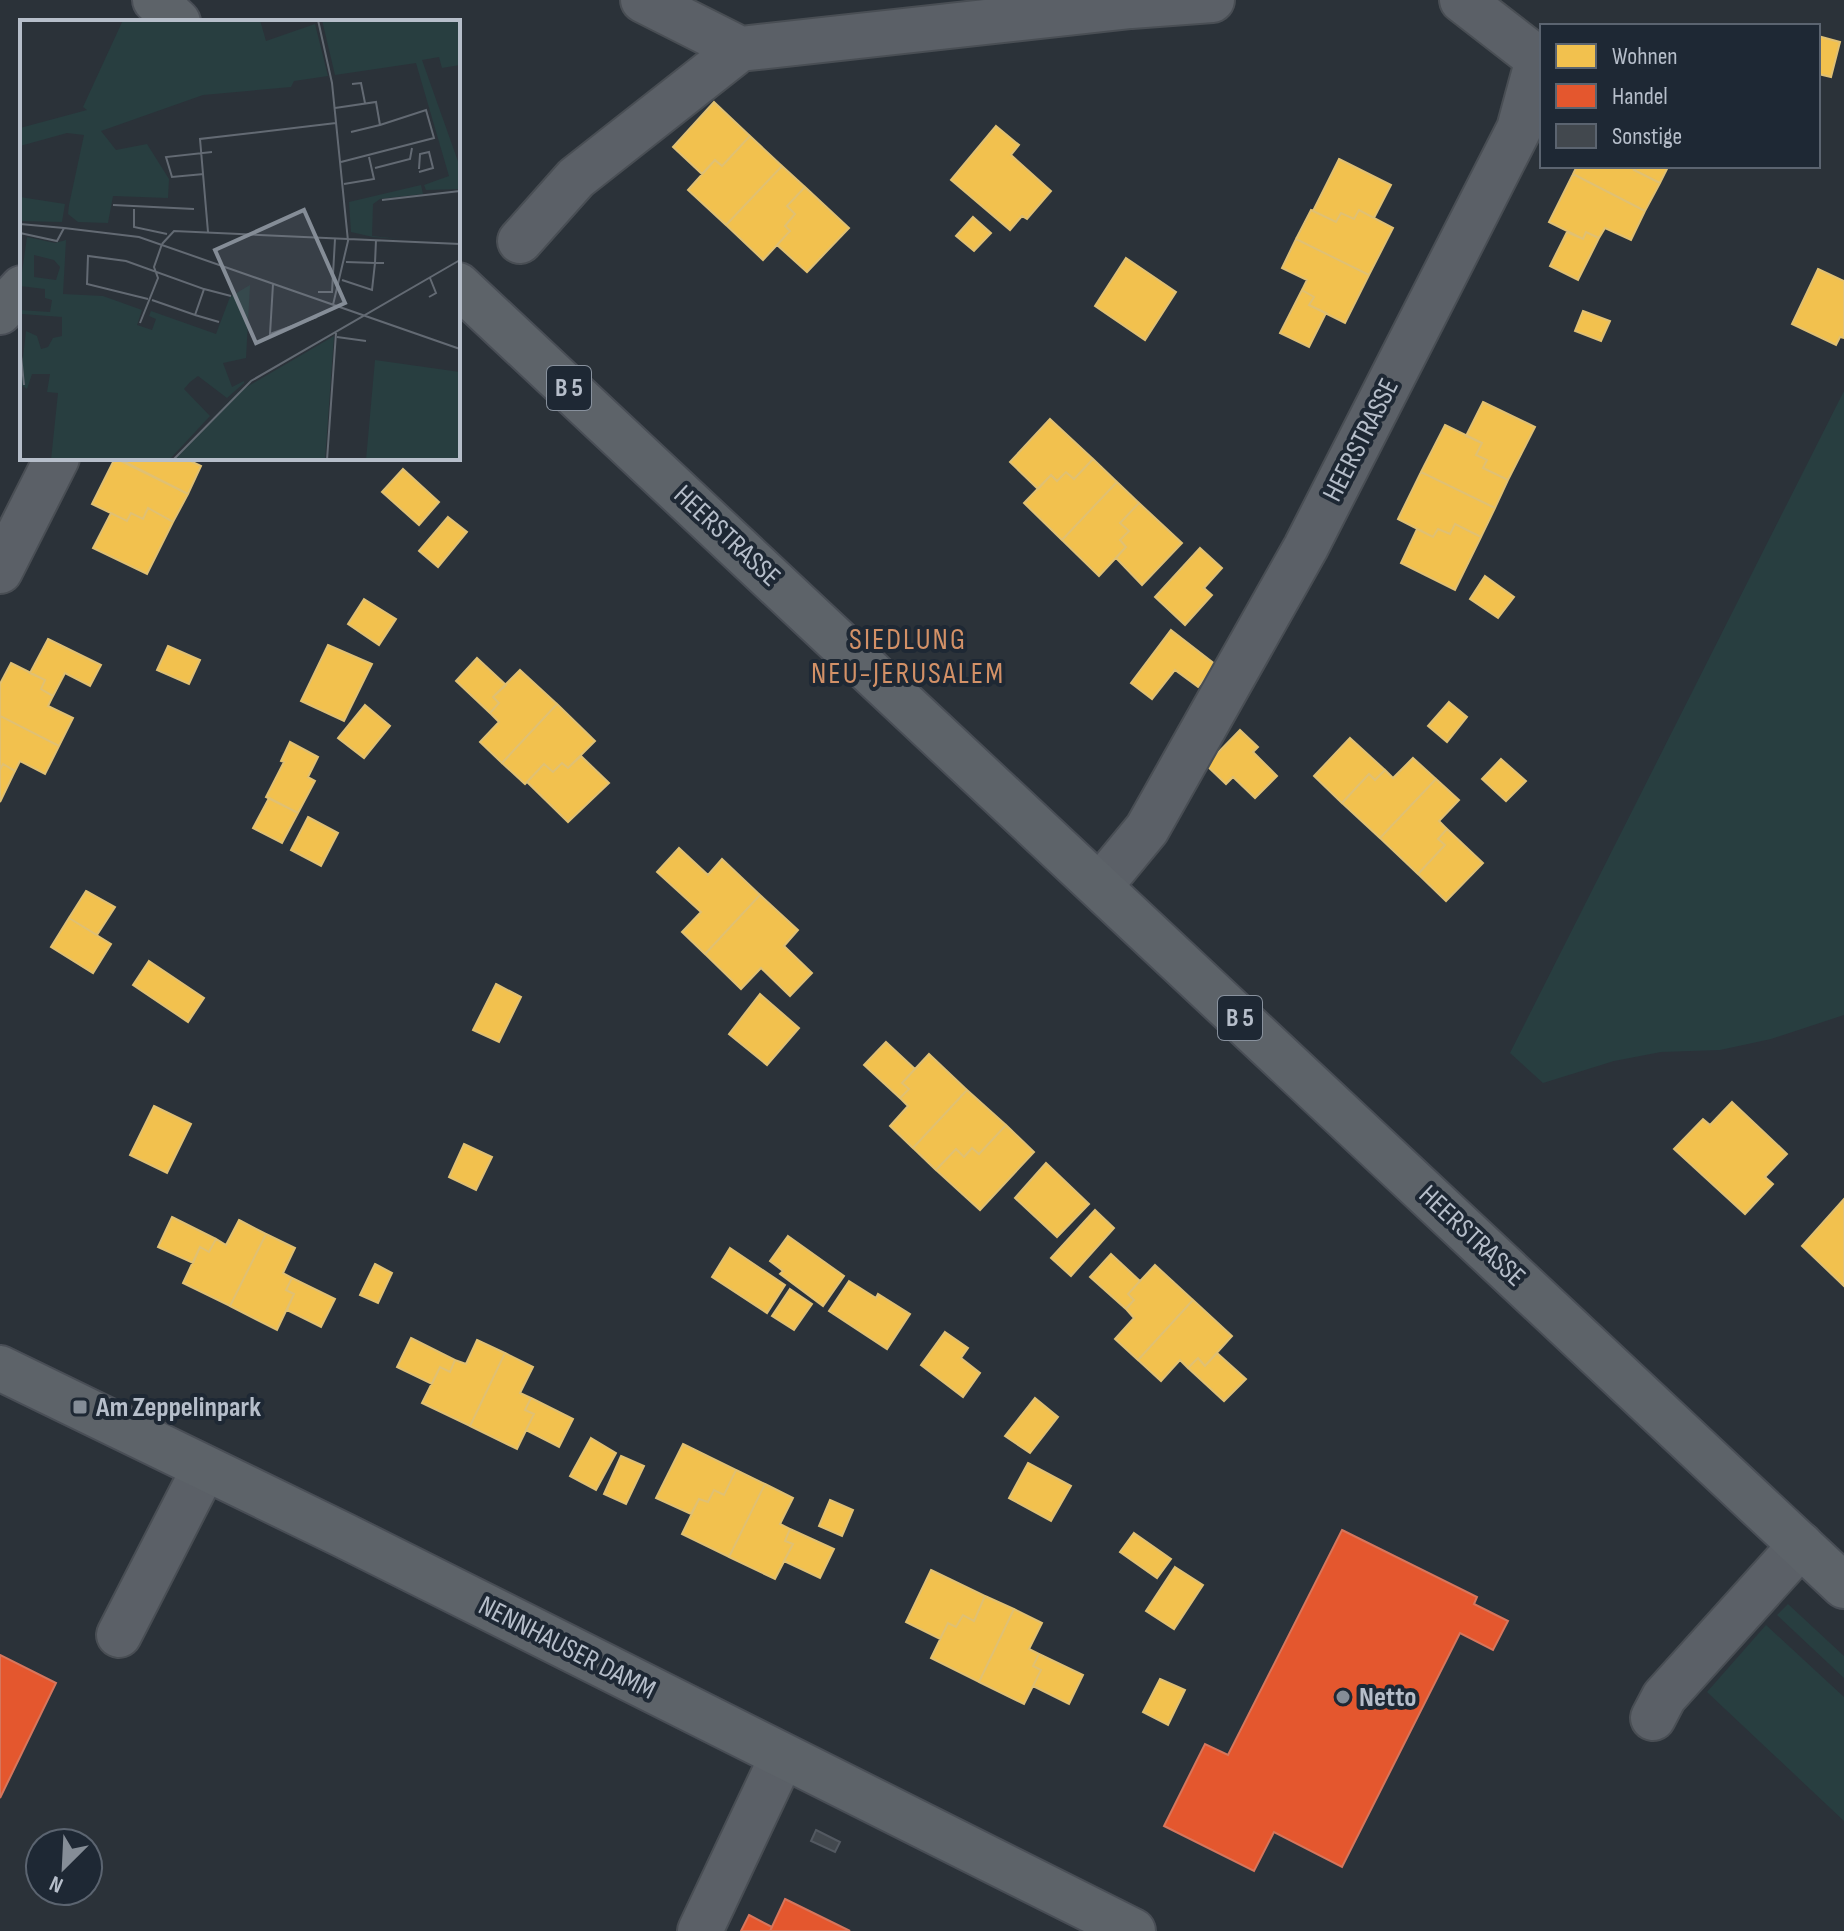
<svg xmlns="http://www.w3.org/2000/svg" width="1844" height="1931" font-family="'Sofia Sans Condensed',sans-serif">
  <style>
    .green { fill: #283e40 }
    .homes { fill: #f2c14e; stroke: #e0c073; stroke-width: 2 }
    .shops { fill: #e4572e; stroke: #d6765d; stroke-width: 2 }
    .building { fill: #42484e; stroke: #535961; stroke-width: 2 }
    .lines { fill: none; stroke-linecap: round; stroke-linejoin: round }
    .minor-casing { stroke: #494e54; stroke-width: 48 }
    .major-casing { stroke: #494e56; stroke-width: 48 }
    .minor { stroke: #5b6067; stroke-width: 44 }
    .major { stroke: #5d6369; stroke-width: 44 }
    .poi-dot { fill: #858d97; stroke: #1e2834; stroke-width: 3 }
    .labels { text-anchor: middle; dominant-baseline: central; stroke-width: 8; stroke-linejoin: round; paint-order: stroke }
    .shield { fill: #1e2834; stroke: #88919d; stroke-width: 2 }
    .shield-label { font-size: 26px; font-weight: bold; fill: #b6beca }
    .street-label { font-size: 28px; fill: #b6beca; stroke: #1e2834 }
    .poi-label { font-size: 28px; font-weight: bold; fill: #b6beca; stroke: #1e2834; text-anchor: start }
    .neighbourhood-label { font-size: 30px; letter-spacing: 2px; fill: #d39167; stroke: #1e2834 }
    .inset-road { fill: none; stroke: #636a73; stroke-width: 2 }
    .view { fill: #858d97; fill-opacity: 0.15; stroke: #858d97; stroke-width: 4 }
    .inset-edge { fill: none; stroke: #b6beca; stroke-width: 4 }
  </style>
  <rect width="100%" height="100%" fill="#2b3239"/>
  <path class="green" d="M 1844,391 L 1844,1015 L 1771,1039 L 1720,1050 L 1661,1052 L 1614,1061 L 1543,1083 L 1510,1053 Z
    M 1788,1604 L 1844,1656 L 1844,1678 L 1777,1615 Z
    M 1766,1625 L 1844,1697 L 1844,1821 L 1707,1692 Z"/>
  <path class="homes" d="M 1818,36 L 1840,42 L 1831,77 L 1818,74 Z
    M 714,102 L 750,136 L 722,166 L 715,160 L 702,174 L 673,147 Z
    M 996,126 L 1019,145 L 1011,155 L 1051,191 L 1027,219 L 1022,216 L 1010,230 L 951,180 Z
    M 750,136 L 782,166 L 726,225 L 688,190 L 715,160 L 722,166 Z
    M 1339,159 L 1391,185 L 1374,218 L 1359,210 L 1354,219 L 1341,213 L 1336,222 L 1313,211 Z
    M 782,166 L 805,187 L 787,206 L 795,214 L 785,226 L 790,231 L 763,260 L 726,225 Z
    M 1577,166 L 1636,166 L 1634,170 L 1660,183 L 1645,211 L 1573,174 Z
    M 1636,166 L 1667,166 L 1668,167 L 1660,183 L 1634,170 Z
    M 1573,174 L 1645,211 L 1631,240 L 1605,228 L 1599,238 L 1586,232 L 1583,239 L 1549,222 Z
    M 805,187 L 849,228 L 807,272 L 777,245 L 790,231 L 785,226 L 795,214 L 787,206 Z
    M 1311,210 L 1336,222 L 1341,213 L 1354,219 L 1359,210 L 1393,228 L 1369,275 L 1296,239 Z
    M 973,217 L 991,233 L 974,251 L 956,236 Z
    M 1567,232 L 1583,239 L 1586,232 L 1599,238 L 1578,280 L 1550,266 Z
    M 1296,239 L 1369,275 L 1345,323 L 1309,305 L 1314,297 L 1302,290 L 1307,280 L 1282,268 Z
    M 1126,258 L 1176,292 L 1145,340 L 1095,306 Z
    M 1818,269 L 1844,281 L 1844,338 L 1840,337 L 1836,345 L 1792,324 Z
    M 1302,290 L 1314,297 L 1309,305 L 1326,313 L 1309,347 L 1280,333 Z
    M 1583,311 L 1610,321 L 1601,341 L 1575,331 Z
    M 1483,402 L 1535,427 L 1508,480 L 1483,468 L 1487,460 L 1476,455 L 1482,443 L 1466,436 Z
    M 1050,419 L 1093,459 L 1074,479 L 1066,472 L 1057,481 L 1051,475 L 1038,489 L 1010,462 Z
    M 1445,425 L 1482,443 L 1476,455 L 1487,460 L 1483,468 L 1508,480 L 1495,508 L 1421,472 Z
    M 115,458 L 188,494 L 173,522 L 148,508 L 143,519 L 131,513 L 127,521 L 92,504 Z
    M 117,458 L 184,458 L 201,466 L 188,494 Z
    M 1093,459 L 1117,482 L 1062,540 L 1024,503 L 1051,475 L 1057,481 L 1066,472 L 1074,479 Z
    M 403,469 L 439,502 L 419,525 L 382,492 Z
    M 1421,472 L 1495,508 L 1481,537 L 1455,524 L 1450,534 L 1438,529 L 1433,537 L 1398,519 Z
    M 1117,482 L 1139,503 L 1120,523 L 1129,531 L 1120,540 L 1126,547 L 1099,576 L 1062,540 Z
    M 1139,503 L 1182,543 L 1142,585 L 1116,558 L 1126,547 L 1120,540 L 1129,531 L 1120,523 Z
    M 148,508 L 173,522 L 147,574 L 93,548 L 111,513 L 127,521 L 131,513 L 143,519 Z
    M 448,517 L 467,532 L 438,567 L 419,551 Z
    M 1455,524 L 1481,537 L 1455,590 L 1401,563 L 1417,529 L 1433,537 L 1438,529 L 1450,534 Z
    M 1200,548 L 1222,568 L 1204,588 L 1212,595 L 1185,625 L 1155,597 Z
    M 1485,576 L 1514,597 L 1498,618 L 1470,599 Z
    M 364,599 L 396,619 L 379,645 L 348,624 Z
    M 1171,630 L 1216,665 L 1198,687 L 1175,670 L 1152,699 L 1131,683 Z
    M 48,639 L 101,665 L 90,686 L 65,673 L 53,696 L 41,689 L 45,680 L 30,673 Z
    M 328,645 L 372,664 L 344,721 L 301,701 Z
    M 168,646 L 200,660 L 189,684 L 157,670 Z
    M 477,658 L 506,685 L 493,697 L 499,703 L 490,713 L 456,681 Z
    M 11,663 L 45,680 L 41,689 L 53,696 L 48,706 L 73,718 L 59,746 L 0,716 L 0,684 Z
    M 520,670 L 557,704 L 502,763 L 480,742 L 499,722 L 490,713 L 499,703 L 493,697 Z
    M 1449,702 L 1467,717 L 1447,742 L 1428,726 Z
    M 557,704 L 595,741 L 568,768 L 562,763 L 553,772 L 544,764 L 525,784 L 502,763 Z
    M 365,705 L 390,726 L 364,758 L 338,738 Z
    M 0,716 L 59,746 L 45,774 L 20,761 L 15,771 L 3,764 L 0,770 Z
    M 1240,730 L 1258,747 L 1253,752 L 1277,776 L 1255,798 L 1233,777 L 1226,784 L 1206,765 Z
    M 1350,738 L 1385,770 L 1375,780 L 1369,774 L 1342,803 L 1314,776 Z
    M 290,742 L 318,757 L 308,777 L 315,781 L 298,813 L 266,797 L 284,762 L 281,761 Z
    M 581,756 L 609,783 L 568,822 L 527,782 L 544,764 L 553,772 L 562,763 L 568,768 Z
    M 1413,758 L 1436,779 L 1380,838 L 1342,803 L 1369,774 L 1375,780 L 1385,770 L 1393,778 Z
    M 1501,759 L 1526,781 L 1506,801 L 1482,779 Z
    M 3,764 L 15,771 L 0,802 L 0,770 Z
    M 1436,779 L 1459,800 L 1439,821 L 1447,829 L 1438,839 L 1445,845 L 1418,874 L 1380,838 Z
    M 269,798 L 298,813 L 282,843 L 253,828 Z
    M 308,817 L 338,833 L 321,866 L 291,850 Z
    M 1447,829 L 1483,863 L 1446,901 L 1418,874 L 1445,845 L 1438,839 Z
    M 679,848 L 708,875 L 722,859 L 760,895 L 705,954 L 682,932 L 701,912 L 657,872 Z
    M 86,891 L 115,907 L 97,935 L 69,918 Z
    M 760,895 L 798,930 L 784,946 L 812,973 L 790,996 L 761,968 L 741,989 L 705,954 Z
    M 69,918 L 111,944 L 93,973 L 51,947 Z
    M 149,961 L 204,998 L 188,1022 L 133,985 Z
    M 496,984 L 521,997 L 499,1042 L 473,1030 Z
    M 760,994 L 799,1028 L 767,1065 L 729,1034 Z
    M 886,1042 L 915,1069 L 902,1083 L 909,1089 L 900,1098 L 864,1065 Z
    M 929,1054 L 967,1090 L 913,1148 L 890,1126 L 908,1106 L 900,1098 L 909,1089 L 902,1083 Z
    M 967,1090 L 1006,1125 L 979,1154 L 972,1148 L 964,1157 L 956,1149 L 936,1170 L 913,1148 Z
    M 1732,1102 L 1787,1154 L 1765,1177 L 1773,1184 L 1745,1214 L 1674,1149 L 1703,1119 L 1710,1125 Z
    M 154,1106 L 191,1124 L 167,1173 L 130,1155 Z
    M 1006,1125 L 1034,1152 L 980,1210 L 936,1170 L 956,1149 L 964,1157 L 972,1148 L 979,1154 Z
    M 464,1144 L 492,1157 L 476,1190 L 449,1177 Z
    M 1046,1163 L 1089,1204 L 1057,1237 L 1015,1198 Z
    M 1844,1199 L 1844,1286 L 1802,1246 Z
    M 1095,1210 L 1114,1228 L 1071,1276 L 1051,1258 Z
    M 172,1217 L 216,1239 L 209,1252 L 200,1247 L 193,1263 L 158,1247 Z
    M 239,1220 L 266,1234 L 230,1306 L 183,1283 L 200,1247 L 209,1252 L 216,1239 L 226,1245 Z
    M 266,1234 L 295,1248 L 283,1273 L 292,1278 L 286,1290 L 294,1294 L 277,1330 L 230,1306 Z
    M 788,1236 L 844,1276 L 823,1306 L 780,1274 L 783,1271 L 770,1261 Z
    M 730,1248 L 785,1285 L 767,1313 L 712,1277 Z
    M 1111,1254 L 1140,1281 L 1128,1294 L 1134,1300 L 1126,1309 L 1090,1277 Z
    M 375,1264 L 392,1273 L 378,1303 L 360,1295 Z
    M 1155,1265 L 1193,1300 L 1138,1360 L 1115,1339 L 1134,1318 L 1126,1309 L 1134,1300 L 1128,1294 Z
    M 292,1278 L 335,1299 L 321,1327 L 287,1310 L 294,1294 L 286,1290 Z
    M 849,1281 L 876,1298 L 878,1294 L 910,1314 L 887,1349 L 829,1311 Z
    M 790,1289 L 812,1304 L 794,1330 L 772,1316 Z
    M 1193,1300 L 1232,1336 L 1205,1366 L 1198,1358 L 1188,1368 L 1180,1360 L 1161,1381 L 1138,1360 Z
    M 945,1332 L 968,1348 L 961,1358 L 980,1373 L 963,1397 L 921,1365 Z
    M 411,1338 L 455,1360 L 450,1372 L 440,1367 L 432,1384 L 397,1367 Z
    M 477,1340 L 505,1353 L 470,1426 L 422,1403 L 440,1367 L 450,1372 L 455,1360 L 466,1364 Z
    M 505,1353 L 533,1367 L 520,1393 L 531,1398 L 525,1410 L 534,1414 L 517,1449 L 470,1426 Z
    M 1217,1353 L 1246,1379 L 1224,1401 L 1188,1368 L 1198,1358 L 1205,1366 Z
    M 531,1398 L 573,1419 L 559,1447 L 526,1430 L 534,1414 L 525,1410 Z
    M 1035,1398 L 1058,1417 L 1030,1453 L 1005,1436 Z
    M 591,1438 L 616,1453 L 596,1490 L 570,1476 Z
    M 683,1444 L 736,1470 L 724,1495 L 714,1490 L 708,1502 L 699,1499 L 691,1514 L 656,1498 Z
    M 621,1456 L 644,1466 L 626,1504 L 604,1494 Z
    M 1028,1463 L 1071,1486 L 1051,1521 L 1009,1498 Z
    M 736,1470 L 765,1484 L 729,1557 L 682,1534 L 699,1499 L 708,1502 L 714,1490 L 724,1495 Z
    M 765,1484 L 793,1498 L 780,1524 L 790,1529 L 785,1541 L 793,1544 L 775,1579 L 729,1557 Z
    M 830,1500 L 853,1510 L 842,1536 L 819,1526 Z
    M 790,1529 L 834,1549 L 820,1578 L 784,1561 L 793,1544 L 785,1541 Z
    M 1134,1533 L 1171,1559 L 1157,1578 L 1120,1552 Z
    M 1175,1567 L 1203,1585 L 1174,1629 L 1146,1611 Z
    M 931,1570 L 985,1596 L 974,1621 L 963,1615 L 956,1627 L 948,1623 L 940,1639 L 906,1622 Z
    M 985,1596 L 1014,1609 L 979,1682 L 931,1658 L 948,1623 L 956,1627 L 963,1615 L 974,1621 Z
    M 1014,1609 L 1042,1623 L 1029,1649 L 1039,1654 L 1033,1666 L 1041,1670 L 1024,1704 L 979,1682 Z
    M 1039,1654 L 1083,1675 L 1069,1704 L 1033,1686 L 1041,1670 L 1033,1666 Z
    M 1160,1679 L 1185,1690 L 1168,1725 L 1143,1712 Z"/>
  <path class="shops" d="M 1342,1530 L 1477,1597 L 1474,1604 L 1508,1621 L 1493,1650 L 1460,1633 L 1342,1867 L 1274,1832 L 1254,1871 L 1164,1826 L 1205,1744 L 1228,1755 Z
    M 0,1655 L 56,1683 L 0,1798 Z
    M 785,1899 L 850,1931 L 770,1931 Z
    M 749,1915 L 772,1927 L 770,1931 L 741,1931 Z"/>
  <path class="building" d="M 816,1830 L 840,1842 L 835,1852 L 811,1841 Z"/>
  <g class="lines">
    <g class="minor-casing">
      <path id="minor" d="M 643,0 L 740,49 L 1131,6 L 1212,0
        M 520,241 L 576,178 L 740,49
        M 0,571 L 57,458
        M 1100,886 L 1147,829 L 1306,547 L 1519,129 L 1538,59 L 1462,0
        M 119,1635 L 204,1469
        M 1653,1718 L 1664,1697 L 1801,1545
        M 700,1931 L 782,1757"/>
    </g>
    <g class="major-casing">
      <path id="major" d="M 155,0 L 178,22
        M 458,285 L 1844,1586
        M 0,312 L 22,288
        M 0,1368 L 343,1535 L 1133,1931"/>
    </g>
    <use href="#minor" class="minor"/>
    <use href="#major" class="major"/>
  </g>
  <g class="poi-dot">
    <rect x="72" y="1399" width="16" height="16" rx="4"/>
    <circle cx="1343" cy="1697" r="8"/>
  </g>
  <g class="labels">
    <g class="shield">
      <rect x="547" y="366" width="44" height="44" rx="6"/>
      <rect x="1218" y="996" width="44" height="44" rx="6"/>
    </g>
    <g class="shield-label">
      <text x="569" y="388">B 5</text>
      <text x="1240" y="1018">B 5</text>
    </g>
    <g class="street-label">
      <text transform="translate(1361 440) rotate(-63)">HEERSTRASSE</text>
      <text transform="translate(727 536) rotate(43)">HEERSTRASSE</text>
      <text transform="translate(1472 1236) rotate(43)">HEERSTRASSE</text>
      <text transform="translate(567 1648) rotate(27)">NENNHAUSER DAMM</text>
    </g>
    <g class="poi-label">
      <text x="96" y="1407">Am Zeppelinpark</text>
      <text x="1359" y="1697">Netto</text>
    </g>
    <g class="neighbourhood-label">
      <text x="908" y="640">SIEDLUNG<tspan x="908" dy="34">NEU-JERUSALEM</tspan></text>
    </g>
  </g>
  <g transform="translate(20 20)">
    <rect width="440" height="440" fill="#2b3239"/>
    <path d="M 103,0 L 240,0 L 246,21 L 295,4 L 308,56 L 274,61 L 271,67 L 183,75 L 81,111 L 96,130 L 127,124 L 149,159 L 148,178 L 93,176 L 88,203 L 58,202 L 48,194 L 49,185 L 64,115 L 47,113 L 0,126 L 0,108 L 67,90 L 63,87 ZM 302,0 L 440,0 L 440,45 L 422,48 L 419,37 L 402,40 L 440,147 L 440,169 L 406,170 L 404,165 L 429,156 L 396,43 L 315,55 ZM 401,165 L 403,174 L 360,179 L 353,184 L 352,216 L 379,219 L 353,217 L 331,212 L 329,182 ZM 0,177 L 45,184 L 42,202 L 0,201 ZM 7,217 L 35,223 L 46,220 L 43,274 L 83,276 L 122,290 L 117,305 L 132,310 L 136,299 L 129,296 L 131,291 L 196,314 L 210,277 L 230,265 L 226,338 L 203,343 L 212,367 L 224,361 L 224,363 L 207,378 L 178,356 L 170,362 L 164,369 L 190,396 L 149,440 L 31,440 L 38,373 L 27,372 L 30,354 L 12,354 L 7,369 L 0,364 L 6,311 L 17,316 L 21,329 L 28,327 L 33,318 L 42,316 L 42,297 L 2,294 L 0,307 L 0,290 L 30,292 L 32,280 L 25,278 L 25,269 L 0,266 ZM 14,235 L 34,240 L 40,247 L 36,260 L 14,257 ZM 314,316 L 305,440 L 154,440 L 218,372 ZM 355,340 L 440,352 L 440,440 L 346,440 Z" fill="#283e40" fill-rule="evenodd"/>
    <path class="inset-road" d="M 298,0 L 312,63 L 328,221 L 313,285M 332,64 L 341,63 L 345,83M 315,88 L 356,82 L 360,105 L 331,112M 321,142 L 414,118 L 406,90 L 360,105M 355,148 L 390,139 L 392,128M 399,149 L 400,134 L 409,132 L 413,148 L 399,152M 184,154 L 152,157 L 146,137 L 192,132M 324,164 L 354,159 L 349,137M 362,180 L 440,171M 93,185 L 174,189M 114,189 L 114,207 L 147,214M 0,204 L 44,208M 44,208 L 119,217 L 440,329M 188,212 L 180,119 L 316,103M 0,213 L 37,221 L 44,208M 328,219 L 440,224M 142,224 L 154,211 L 328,219M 326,242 L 355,243 L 356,220M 322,260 L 352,270 L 355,243 L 364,243M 253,264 L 250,314 L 297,297M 184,269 L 211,276M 298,272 L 312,272 L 315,219M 409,277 L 416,273 L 410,258M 128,279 L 67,264 L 68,236 L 106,241 L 184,269 L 175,295 L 132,280M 175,295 L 199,302M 120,303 L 138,258 L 134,247 L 142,224M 317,317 L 346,321M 0,326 L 4,365M 153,440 L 231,361 L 440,240M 307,440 L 316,313"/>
    <path class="view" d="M 284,190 L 325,283 L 236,323 L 195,230 Z"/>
    <rect width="440" height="440" class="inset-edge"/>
  </g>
  <rect x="1540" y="24" width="280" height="144" fill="#1e2834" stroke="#5b6470" stroke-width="2"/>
  <rect x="1556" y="44" width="40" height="24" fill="#f2c14e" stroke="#5b6470" stroke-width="2"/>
  <text x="1612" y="64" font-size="24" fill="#b6beca">Wohnen</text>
  <rect x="1556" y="84" width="40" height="24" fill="#e4572e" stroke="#5b6470" stroke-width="2"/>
  <text x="1612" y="104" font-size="24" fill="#b6beca">Handel</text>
  <rect x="1556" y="124" width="40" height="24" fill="#42484e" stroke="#5b6470" stroke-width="2"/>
  <text x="1612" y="144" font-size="24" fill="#b6beca">Sonstige</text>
  <g transform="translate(64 1867) rotate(204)"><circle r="38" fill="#1e2834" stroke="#5b6470" stroke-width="2"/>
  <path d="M0-6L14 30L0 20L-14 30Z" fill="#858d97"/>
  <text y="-12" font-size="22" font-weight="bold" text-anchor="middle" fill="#b6beca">N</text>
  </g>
</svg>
